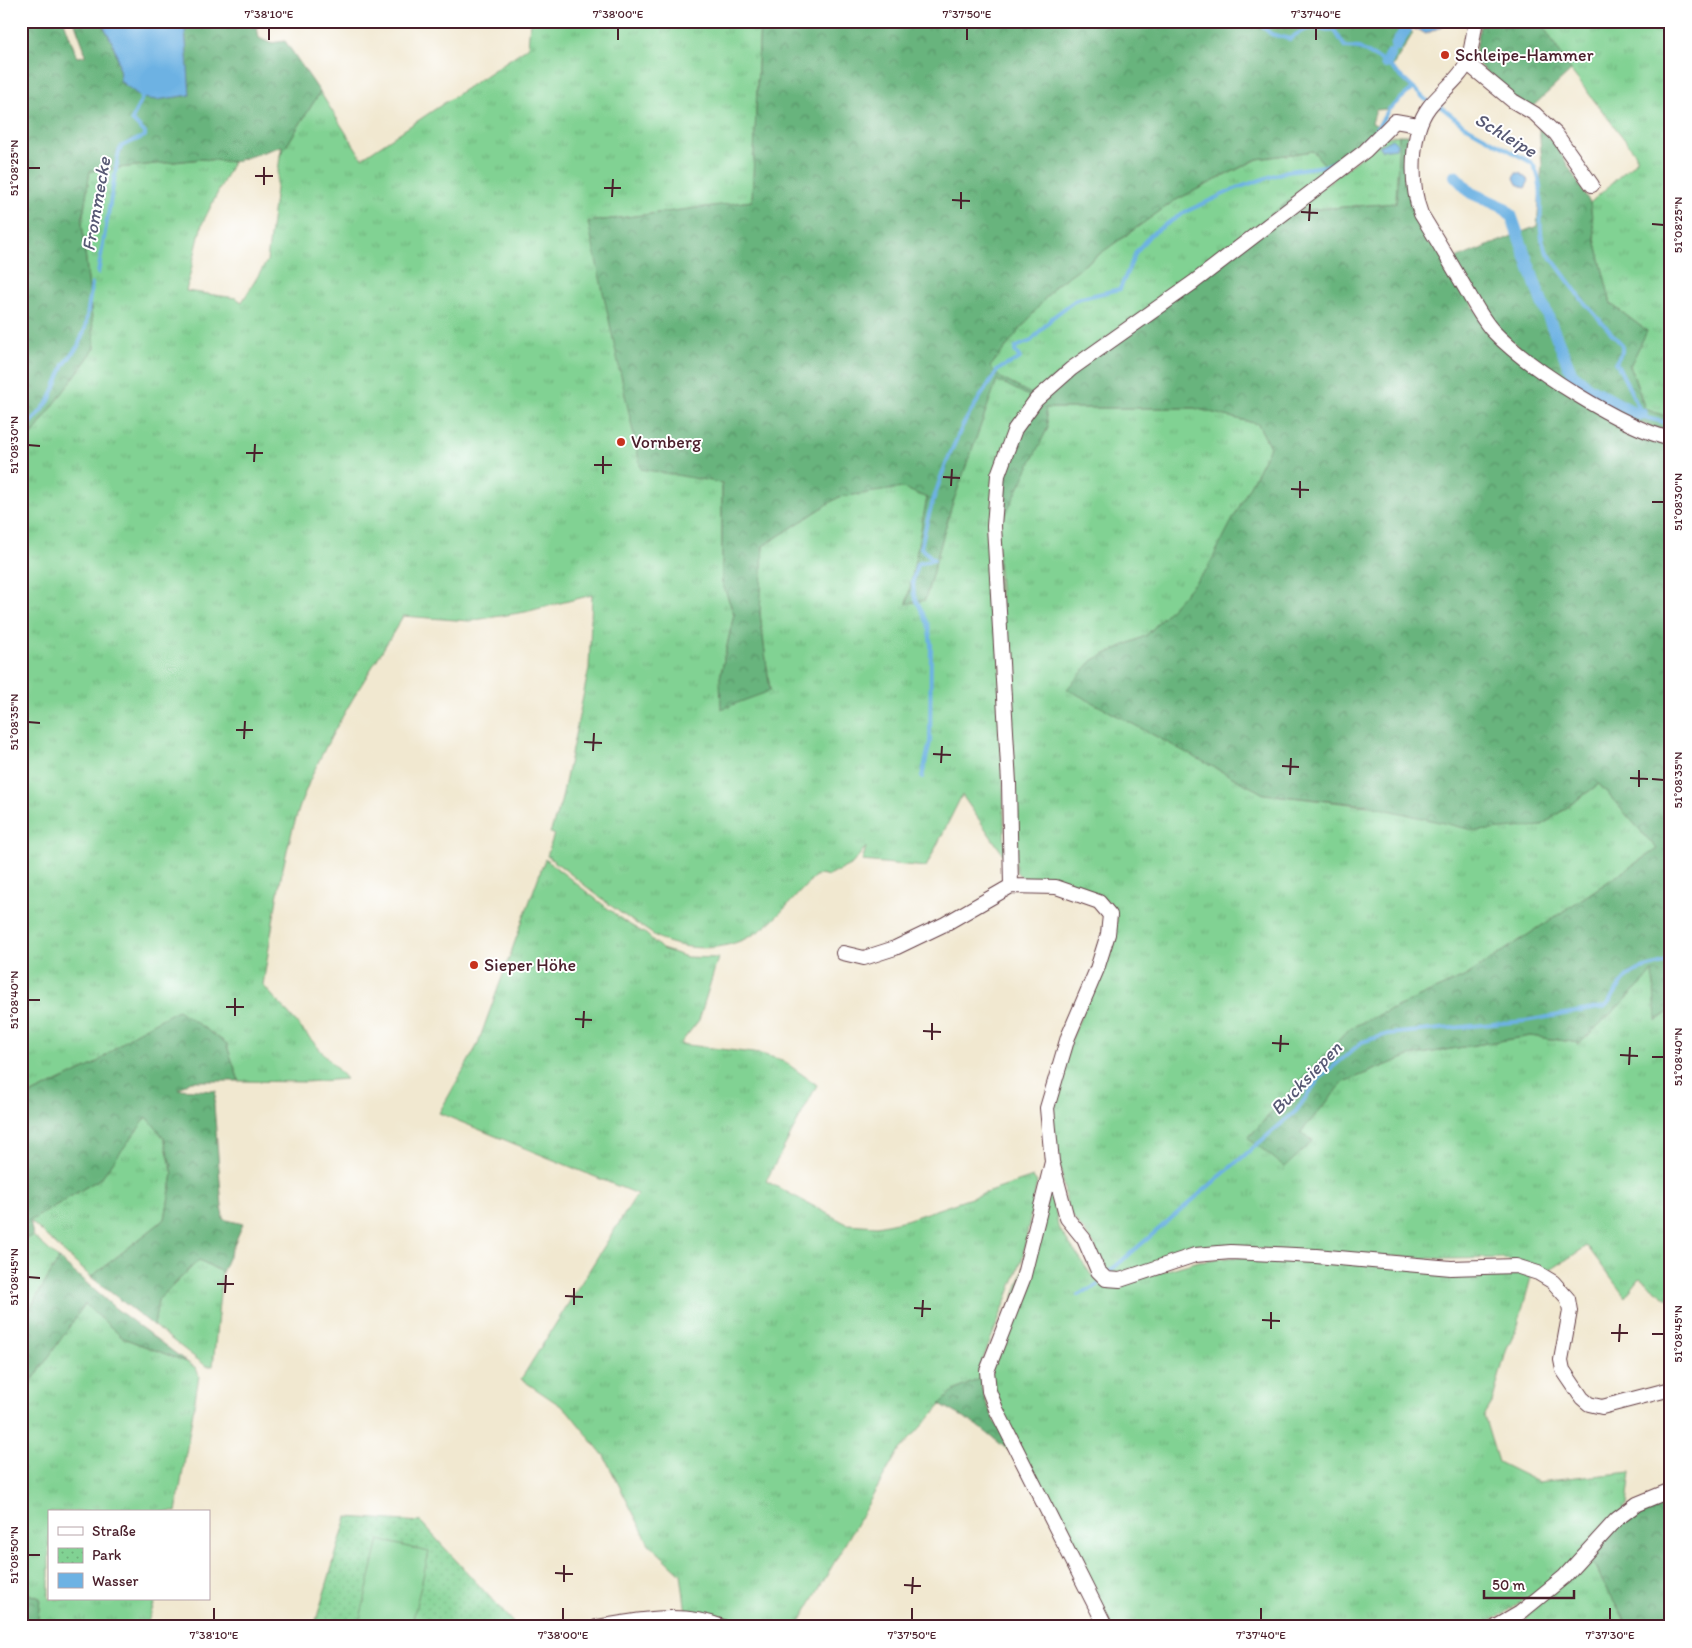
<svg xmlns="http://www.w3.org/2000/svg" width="1692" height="1648" font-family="Itim,sans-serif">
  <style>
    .grass { fill: url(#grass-tufts); stroke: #66785f }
    .forest { fill: url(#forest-crowns); stroke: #596a54; fill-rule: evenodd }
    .park { fill: url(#park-dots); stroke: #66785f }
    .pitch { fill: #81d293; stroke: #66785f }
    .water { fill: #6db2e3; stroke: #5c6887 }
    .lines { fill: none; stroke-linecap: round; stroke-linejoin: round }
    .stream { stroke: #6db2e3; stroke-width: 4 }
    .canal { stroke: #6db2e3; stroke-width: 12 }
    .minor-casing { stroke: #633d44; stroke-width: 16 }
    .minor { stroke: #fff; stroke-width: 14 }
    .ticks { fill: none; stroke: #4a1f2b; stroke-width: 2 }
    .poi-dot { fill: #c8321e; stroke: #fff; stroke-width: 2 }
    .labels { text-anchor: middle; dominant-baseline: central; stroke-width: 4; stroke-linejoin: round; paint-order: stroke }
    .poi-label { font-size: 18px; fill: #4a1f2b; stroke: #fff; text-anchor: start }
    .water-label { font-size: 19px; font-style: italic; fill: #585a75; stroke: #fff }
    .neatline { fill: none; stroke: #4a1f2b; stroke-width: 2 }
    .ticks-label { font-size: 12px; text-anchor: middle; fill: #4a1f2b }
  </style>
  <defs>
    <pattern id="grass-tufts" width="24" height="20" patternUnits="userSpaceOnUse" patternTransform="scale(1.25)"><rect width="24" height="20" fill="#81d293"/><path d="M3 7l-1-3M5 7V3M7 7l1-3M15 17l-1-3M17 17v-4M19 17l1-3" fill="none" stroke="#71b47f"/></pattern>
    <pattern id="forest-crowns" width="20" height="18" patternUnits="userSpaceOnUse" patternTransform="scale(1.25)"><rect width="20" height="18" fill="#68b47d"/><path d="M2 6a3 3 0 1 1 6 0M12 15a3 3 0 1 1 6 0" fill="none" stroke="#589267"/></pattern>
    <pattern id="park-dots" width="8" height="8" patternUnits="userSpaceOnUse" patternTransform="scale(1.25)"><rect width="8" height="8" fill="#81d293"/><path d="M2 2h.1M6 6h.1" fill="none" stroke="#71b47f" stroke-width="1.8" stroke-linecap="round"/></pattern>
  </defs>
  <rect width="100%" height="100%" fill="#fff"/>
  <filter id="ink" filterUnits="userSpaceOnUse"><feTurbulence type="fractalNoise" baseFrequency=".02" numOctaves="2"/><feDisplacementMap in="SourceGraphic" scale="10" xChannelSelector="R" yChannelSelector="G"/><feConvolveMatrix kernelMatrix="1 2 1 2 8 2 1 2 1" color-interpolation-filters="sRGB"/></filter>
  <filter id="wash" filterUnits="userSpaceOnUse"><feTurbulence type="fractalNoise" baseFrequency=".0096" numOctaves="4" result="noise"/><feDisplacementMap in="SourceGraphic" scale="20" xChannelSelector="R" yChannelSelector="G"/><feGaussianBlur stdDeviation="1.12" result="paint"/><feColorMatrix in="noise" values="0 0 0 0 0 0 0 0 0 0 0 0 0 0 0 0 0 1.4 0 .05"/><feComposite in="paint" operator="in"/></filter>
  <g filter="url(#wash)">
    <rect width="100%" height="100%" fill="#f1e8d0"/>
    <path class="grass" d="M 530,21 L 760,21 L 752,201 L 588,222 L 722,482 L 722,582 L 734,614 L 720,678 L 770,690 L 760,614 L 763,546 L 839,497 L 903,487 L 927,498 L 907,603 L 925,600 L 951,508 L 997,379 L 1035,399 L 995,474 L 1005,857 L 962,795 L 926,867 L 862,861 L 866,847 L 852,864 L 828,876 L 821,874 L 814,877 C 798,893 775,922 756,933 C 729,950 695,952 664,941 C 658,938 651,933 645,929 C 610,908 580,880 547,856 L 554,834 L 550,833 L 561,802 L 589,668 L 592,595 L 525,612 L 469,621 L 403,616 C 369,675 322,741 300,806 C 280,863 273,925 263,985 L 346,1079 L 306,1082 L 239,1081 L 226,1043 L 135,1033 L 95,1064 L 21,1099 L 21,450 L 95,348 L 82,222 L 90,171 L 202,159 L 233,162 L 202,224 L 186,291 L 236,298 L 242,302 L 267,261 L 280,156 L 320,92 L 362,158 L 528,47 Z
      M 1540,21 L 1652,21 L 1671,38 L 1671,418 L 1645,409 L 1630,365 L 1647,331 L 1611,304 L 1595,239 L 1590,203 L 1633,164 L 1636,160 L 1636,154 L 1571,71 Z
      M 1399,135 L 1396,203 L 1292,211 L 1386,137 Z
      M 1313,151 L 1329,170 L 1190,277 L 1031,394 L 1002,379 L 989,367 L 1056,285 L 1174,201 L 1258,159 Z
      M 1044,408 L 1194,408 L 1258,424 L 1270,447 L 1208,569 L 1147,635 L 1093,660 L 1068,689 L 1264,794 L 1541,826 L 1599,784 L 1657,849 L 1466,976 L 1350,1028 L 1248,1138 L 1313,1140 L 1300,1133 L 1344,1082 L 1409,1056 L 1530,1036 L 1580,1043 L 1642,984 L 1653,970 L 1657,1021 L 1671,1011 L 1671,1301 L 1640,1278 L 1625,1297 L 1587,1246 L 1549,1271 L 1503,1258 L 1445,1259 L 1220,1248 L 1119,1275 L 1101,1270 L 1094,1244 L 1068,1211 L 1050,1109 L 1072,1038 L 1114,934 L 1117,917 L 1109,902 L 1058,883 L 1023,878 L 1016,872 L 996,519 L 1048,428 Z
      M 545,859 L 625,922 L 646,934 L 662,949 L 687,957 L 718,958 L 699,1020 L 680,1044 L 761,1054 L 782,1060 L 817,1085 L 766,1181 L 847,1224 L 877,1226 L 906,1220 L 1033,1177 L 1037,1182 L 1022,1260 L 980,1367 L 981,1378 L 954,1391 L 898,1452 L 797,1627 L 743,1627 L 686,1613 L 681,1574 L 649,1544 L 604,1456 L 567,1410 L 521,1379 L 637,1194 L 439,1113 L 477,1046 Z
      M 147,1116 L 164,1138 L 173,1174 L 165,1219 L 91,1277 L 30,1221 L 101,1178 Z
      M 1052,1185 L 1058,1227 L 1092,1276 L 1112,1286 L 1199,1261 L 1234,1257 L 1532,1274 L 1518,1325 L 1507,1348 L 1492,1403 L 1484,1416 L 1498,1462 L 1538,1482 L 1631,1472 L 1627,1505 L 1578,1556 L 1544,1588 L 1501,1615 L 1477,1627 L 1111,1627 L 993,1397 L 991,1364 Z
      M 33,1236 L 59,1259 L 21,1323 L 21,1241 Z
      M 199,1260 L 222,1272 L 213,1366 L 206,1366 L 154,1326 L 158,1300 Z
      M 85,1303 L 123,1338 L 187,1362 L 196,1368 L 199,1376 L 176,1512 L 49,1512 L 49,1599 L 156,1599 L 146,1627 L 37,1627 L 40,1598 L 21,1591 L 21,1397 Z
      M 1589,1557 L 1628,1627 L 1519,1627 L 1527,1615 Z"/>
    <path class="forest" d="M 21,21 L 64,21 L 77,57 L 85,56 L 84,48 L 74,21 L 100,21 C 113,40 120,58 120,81 L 187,57 L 185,28 L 173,21 L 256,21 L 259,38 L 270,43 L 285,41 L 320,92 L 280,156 L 282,146 L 233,162 L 202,159 L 90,171 L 82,222 L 95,348 L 21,450 Z
      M 760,21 L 1396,21 L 1413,33 L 1391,69 L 1411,89 L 1388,109 L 1376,110 L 1372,123 L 1378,126 L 1378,133 L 1292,211 L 1396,203 L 1399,135 L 1408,135 L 1411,141 L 1409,194 L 1489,333 L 1661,443 L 1671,446 L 1671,1011 L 1656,1021 L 1653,971 L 1642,984 L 1580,1043 L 1530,1036 L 1409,1056 L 1344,1082 L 1300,1133 L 1313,1141 L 1285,1167 L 1248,1138 L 1350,1028 L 1466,976 L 1657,849 L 1599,784 L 1541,826 L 1477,831 L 1367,805 L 1264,794 L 1067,689 L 1093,660 L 1147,635 L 1207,569 L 1270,447 L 1258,424 L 1194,408 L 1045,408 L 1048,427 L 1006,514 L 996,519 L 999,476 L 1035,399 L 997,380 L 951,508 L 925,600 L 907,604 L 927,498 L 903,488 L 839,497 L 763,546 L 760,614 L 770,691 L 721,709 L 720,678 L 734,614 L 722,582 L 722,483 L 641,469 L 588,222 L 752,201 ZM 1313,151 L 1329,170 L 1190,277 L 1031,394 L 1002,379 L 990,367 L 1056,285 L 1174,201 L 1257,159 Z
      M 1481,21 L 1540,21 L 1571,71 L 1532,107 L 1512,97 L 1474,60 Z
      M 1652,21 L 1671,21 L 1671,38 Z
      M 1539,127 L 1557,147 L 1590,203 L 1595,239 L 1611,304 L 1647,331 L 1630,366 L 1645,409 L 1671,418 L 1671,433 L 1626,419 L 1555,377 L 1494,326 L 1453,260 L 1537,226 L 1542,164 Z
      M 178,1010 L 226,1043 L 239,1081 L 191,1081 L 178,1089 L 216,1091 L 214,1105 L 223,1219 L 243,1224 L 222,1272 L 199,1260 L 158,1300 L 154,1326 L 91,1277 L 165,1219 L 173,1174 L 164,1138 L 147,1117 L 101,1178 L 30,1221 L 33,1236 L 21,1241 L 21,1099 L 95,1064 L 135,1033 Z
      M 59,1259 L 115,1308 L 187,1362 L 123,1338 L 85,1304 L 21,1397 L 21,1324 Z
      M 981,1378 C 979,1398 1004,1436 1013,1454 L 977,1425 L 940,1404 L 954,1391 Z
      M 1671,1495 L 1671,1627 L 1628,1627 L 1589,1557 C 1617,1523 1631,1513 1671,1495 Z
      M 21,1591 L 40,1598 L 37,1627 L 21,1627 Z"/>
    <path class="park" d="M 347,1517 L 421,1522 L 517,1627 L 314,1627 Z"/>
    <path class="pitch" d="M 379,1540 L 429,1552 L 411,1627 L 358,1627 Z"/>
    <path class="water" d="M 100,21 L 173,21 L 185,28 L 190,95 L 157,100 L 142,98 L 120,81 C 120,58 113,40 100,21 Z
      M 1396,21 L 1452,21 L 1426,34 Z
      M 1392,139 L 1397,144 L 1396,148 L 1381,150 L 1379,146 Z
      M 1516,173 L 1520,173 L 1529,181 L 1525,188 L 1517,184 L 1514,178 Z"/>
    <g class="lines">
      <path class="stream" d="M 1256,21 L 1271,34 L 1290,39 C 1305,26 1317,27 1335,31 L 1345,47 L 1359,48 L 1386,63 L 1427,101 L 1437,104 L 1465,126 L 1532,163 C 1549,188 1534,222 1545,249 L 1583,301 L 1622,345 L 1622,352 L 1616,362 L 1642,414 L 1647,418 L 1671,424
        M 98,273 L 119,151 L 122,146 L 145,136 L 145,133 L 132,120 L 142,98 L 141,94
        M 21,435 L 49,401 L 64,365 L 78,346 L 85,329 L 92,284
        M 922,777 L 930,742 L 931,644 L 928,624 L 914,595 L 913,581 L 917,564 L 934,560 L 921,548 C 929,507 944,465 962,427 C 972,408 986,389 997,371 C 1004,364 1013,364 1020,358 L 1015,351 L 1016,347 L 1031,341 L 1053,317 L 1077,299 L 1120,289 L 1136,252 L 1150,235 L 1185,212 L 1237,188 L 1287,171 L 1325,166 L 1350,154 L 1376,130 L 1389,109 L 1413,88
        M 1110,1271 L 1296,1111 L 1319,1079 L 1362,1042 L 1388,1034 L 1525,1021 L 1604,1007 C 1615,998 1618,983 1631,974 C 1642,966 1659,967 1671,959
        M 1078,1295 L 1098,1285"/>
      <path class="canal" d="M 1396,46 L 1407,27
        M 1386,63 L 1390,55
        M 1455,176 L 1471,193 L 1503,207 L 1511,215 L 1541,300 L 1572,374 L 1589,388 L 1637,414 L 1642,414"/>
    </g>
  </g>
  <g filter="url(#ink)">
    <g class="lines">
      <g class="minor-casing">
        <path id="minor" d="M 1476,21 C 1473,34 1472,51 1467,63 C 1461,77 1439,94 1429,107 C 1410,132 1410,185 1421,214 C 1436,238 1450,262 1464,286 C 1473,301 1481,318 1493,331 C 1528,368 1621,427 1671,439
          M 1467,63 L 1513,101 L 1535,114 L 1556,134 L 1592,185
          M 1011,886 L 1009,783 L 994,526 L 998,475 L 1015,429 L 1036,400 L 1071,369 L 1194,282 L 1365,151 L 1395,121 L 1418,125
          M 843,953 L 864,958 L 895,948 L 945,924 L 1011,886 L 1056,887 L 1099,902 L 1110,915 L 1108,934 L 1097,969 L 1068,1037 L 1047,1108 L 1052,1162 L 1067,1218 L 1084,1239 L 1098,1271 L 1106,1279 L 1120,1280 L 1195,1255 L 1231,1252 L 1316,1256 L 1451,1268 L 1516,1266 L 1538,1273 L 1553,1282 L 1568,1299 L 1570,1311 L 1561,1360 L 1563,1370 L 1582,1398 L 1589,1404 L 1602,1407 L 1671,1389
          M 1052,1162 L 1023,1279 L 987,1371 L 989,1391 L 996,1409 L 1106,1627
          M 597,1627 C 638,1620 683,1611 723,1627
          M 1496,1627 L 1520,1613 L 1564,1577 L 1617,1519 L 1637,1504 L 1671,1490"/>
      </g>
      <use href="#minor" class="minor"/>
    </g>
  </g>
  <path class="ticks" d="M 269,40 L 269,28M 618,40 L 618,28M 967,40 L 967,28M 1316,40 L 1316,28M 28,168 L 40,168M 255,176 L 273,176M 264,185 L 264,167M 604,188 L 621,188M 612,197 L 613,179M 952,200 L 970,201M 961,209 L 961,192M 1301,212 L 1318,213M 1309,221 L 1310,204M 1652,224 L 1664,225M 28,445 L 40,446M 246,453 L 263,453M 254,462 L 255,444M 594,465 L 612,465M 603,474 L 603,456M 943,477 L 960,478M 951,486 L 952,469M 1291,489 L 1309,490M 1300,498 L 1300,481M 1652,502 L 1664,502M 28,722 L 40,723M 236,730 L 253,730M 244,739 L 245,721M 584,742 L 602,743M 593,751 L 594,733M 933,754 L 951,755M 941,763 L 942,746M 1282,766 L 1299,767M 1290,775 L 1291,758M 1630,778 L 1648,779M 1652,779 L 1664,780M 1639,787 L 1639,770M 28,1000 L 40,1000M 226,1007 L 244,1007M 235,1016 L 235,998M 575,1019 L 592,1020M 583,1028 L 584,1011M 923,1031 L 941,1032M 932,1040 L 932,1023M 1272,1043 L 1289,1044M 1280,1052 L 1281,1035M 1620,1055 L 1638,1056M 1652,1057 L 1664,1057M 1629,1065 L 1630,1047M 28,1277 L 40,1278M 217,1284 L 234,1284M 225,1293 L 226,1275M 565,1296 L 583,1297M 574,1305 L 574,1288M 914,1308 L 931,1309M 922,1317 L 923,1300M 1262,1320 L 1280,1321M 1271,1329 L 1271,1312M 1611,1333 L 1628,1333M 1652,1334 L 1664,1334M 1619,1342 L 1620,1324M 28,1555 L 40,1555M 555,1573 L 573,1574M 564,1582 L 564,1565M 904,1585 L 921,1586M 912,1594 L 913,1577M 214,1620 L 214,1608M 563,1620 L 563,1608M 912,1620 L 912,1608M 1261,1620 L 1261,1608M 1610,1620 L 1610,1608"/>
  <g class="poi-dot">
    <circle cx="1445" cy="55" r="5"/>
    <circle cx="621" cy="442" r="5"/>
    <circle cx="474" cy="965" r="5"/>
  </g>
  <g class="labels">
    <g class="poi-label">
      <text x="1455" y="55">Schleipe-Hammer</text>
      <text x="631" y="442">Vornberg</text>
      <text x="484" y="965">Sieper Höhe</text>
    </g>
    <g class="water-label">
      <text transform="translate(1506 135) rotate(31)">Schleipe</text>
      <text transform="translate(96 204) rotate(-80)">Frommecke</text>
      <text transform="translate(1306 1078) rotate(-46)">Bucksiepen</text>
    </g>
  </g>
  <rect width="1692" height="1648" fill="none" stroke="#fff" stroke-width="55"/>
  <rect x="48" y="1510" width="162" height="90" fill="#ffffff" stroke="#b7a5aa"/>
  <rect x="58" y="1527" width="25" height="8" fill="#ffffff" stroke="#b7a5aa"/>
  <text x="92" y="1536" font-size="15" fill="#4a1f2b">Straße</text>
  <rect x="58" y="1548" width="25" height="15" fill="url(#park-dots)" stroke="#b7a5aa"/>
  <text x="92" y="1560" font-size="15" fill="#4a1f2b">Park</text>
  <rect x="58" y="1573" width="25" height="15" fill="#6db2e3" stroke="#b7a5aa"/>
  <text x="92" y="1586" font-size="15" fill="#4a1f2b">Wasser</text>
  <path d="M1484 1590v8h90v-8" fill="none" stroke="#4a1f2b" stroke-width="2.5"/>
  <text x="1492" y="1590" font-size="15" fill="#4a1f2b" stroke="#ffffff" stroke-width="4" paint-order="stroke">50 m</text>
  <rect x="28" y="28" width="1636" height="1592" class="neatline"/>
  <g class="ticks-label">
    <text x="269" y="18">7°38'10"E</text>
    <text x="618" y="18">7°38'00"E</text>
    <text x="967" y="18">7°37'50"E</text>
    <text x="1316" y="18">7°37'40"E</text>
    <text transform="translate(14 168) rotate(-90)" y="4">51°08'25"N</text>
    <text transform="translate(1678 225) rotate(-90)" y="4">51°08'25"N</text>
    <text transform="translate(14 445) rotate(-90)" y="4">51°08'30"N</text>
    <text transform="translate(1678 502) rotate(-90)" y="4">51°08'30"N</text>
    <text transform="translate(14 722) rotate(-90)" y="4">51°08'35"N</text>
    <text transform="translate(1678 780) rotate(-90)" y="4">51°08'35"N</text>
    <text transform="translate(14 1000) rotate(-90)" y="4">51°08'40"N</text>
    <text transform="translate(1678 1057) rotate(-90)" y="4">51°08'40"N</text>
    <text transform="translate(14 1277) rotate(-90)" y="4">51°08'45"N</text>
    <text transform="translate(1678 1334) rotate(-90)" y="4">51°08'45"N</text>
    <text transform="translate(14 1555) rotate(-90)" y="4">51°08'50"N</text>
    <text x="214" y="1639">7°38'10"E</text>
    <text x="563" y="1639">7°38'00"E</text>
    <text x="912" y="1639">7°37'50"E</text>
    <text x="1261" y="1639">7°37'40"E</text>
    <text x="1610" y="1639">7°37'30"E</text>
  </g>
</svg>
